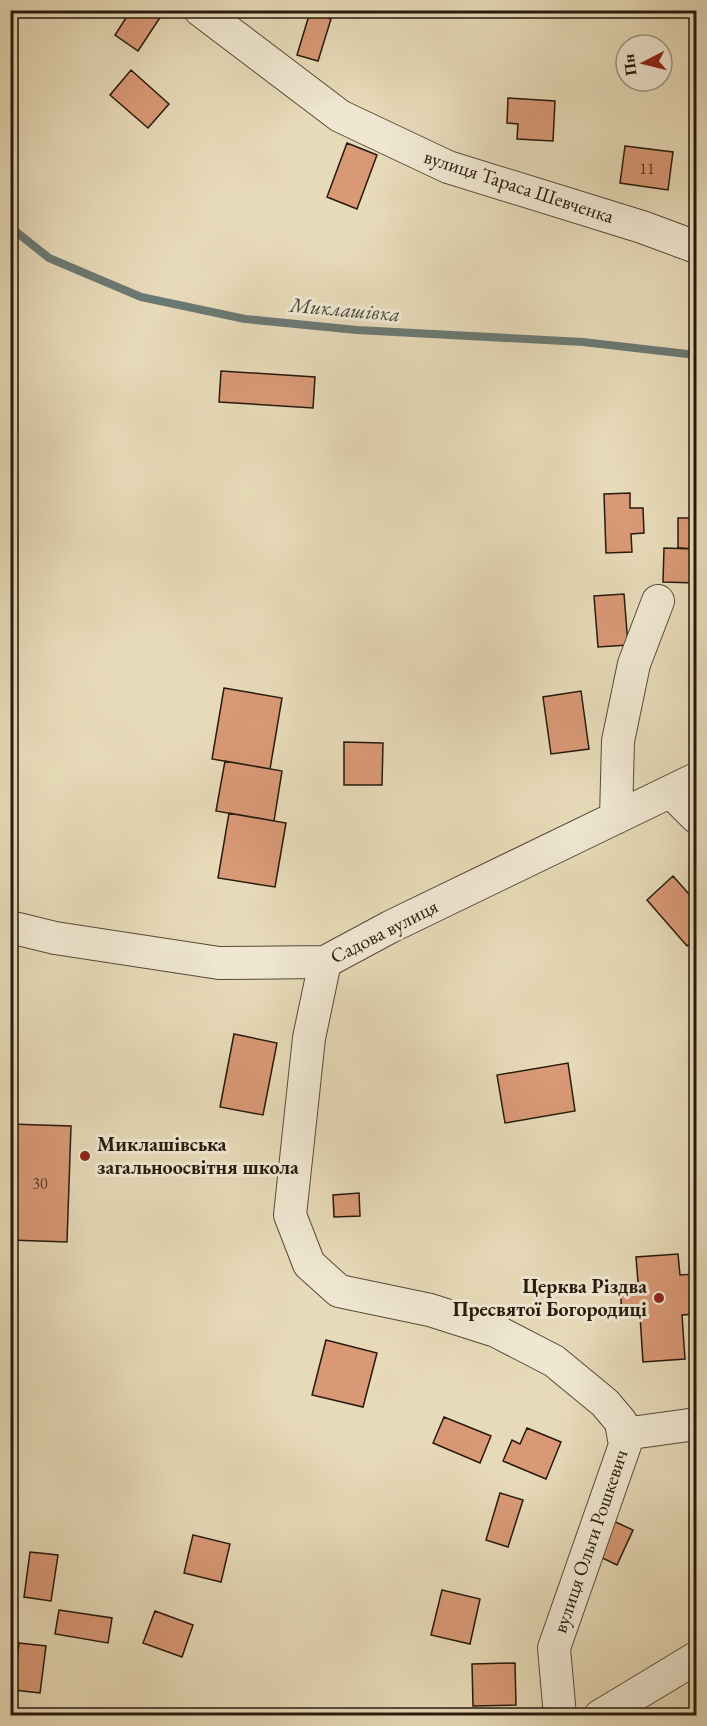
<svg xmlns="http://www.w3.org/2000/svg" width="707" height="1726" font-family="'EB Garamond',serif">
  <style>
    .lines { fill: none; stroke-linecap: round; stroke-linejoin: round }
    .stream { stroke: #6b7973; stroke-width: 8 }
    .building { fill: #d99976; stroke: #271a0d; stroke-width: 1.5 }
    .minor-casing { stroke: #574a38; stroke-width: 34 }
    .minor { stroke: #efe7d1; stroke-width: 32 }
    .poi-dot { fill: #8f2418; stroke: #efe7d1; stroke-width: 2 }
    .labels { text-anchor: middle; dominant-baseline: central; stroke-width: 6; stroke-linejoin: round; paint-order: stroke }
    .number-label { font-size: 16px; fill: #543a27 }
    .street-label { font-size: 20px; fill: #271a0d; stroke: #efe7d1 }
    .poi-label { font-size: 20px; font-weight: bold; fill: #271a0d; stroke: #efe7d1; text-anchor: start }
    .water-label { font-size: 21px; font-style: italic; fill: #494a40; stroke: #efe7d1 }
  </style>
  <rect width="100%" height="100%" fill="#e7dab8"/>
  <filter id="stains"><feTurbulence type="fractalNoise" baseFrequency=".00333" numOctaves="4"/><feColorMatrix values="0 0 0 0 .2 0 0 0 0 .09 0 0 0 0 .02 0 0 0 .5 -.17"/></filter>
  <radialGradient id="worn" r=".72"><stop offset=".6" stop-color="#630" stop-opacity="0"/><stop offset="1" stop-color="#630" stop-opacity=".3"/></radialGradient>
  <g class="lines">
    <path class="stream" d="M 10,227 L 49,258 L 141,297 L 245,319 L 357,330 L 583,342 L 696,355"/>
  </g>
  <path class="building" d="M 131,10 L 165,10 L 138,51 L 115,35 Z
    M 310,12 L 331,19 L 318,61 L 297,55 Z
    M 131,70 L 169,104 L 148,128 L 110,95 Z
    M 508,98 L 555,101 L 553,141 L 517,139 L 518,124 L 507,123 Z
    M 347,143 L 377,155 L 357,209 L 327,197 Z
    M 625,146 L 673,152 L 668,190 L 620,183 Z
    M 221,371 L 315,377 L 313,408 L 219,402 Z
    M 630,493 L 630,508 L 643,508 L 644,533 L 631,534 L 632,552 L 606,553 L 604,494 Z
    M 678,518 L 696,518 L 696,549 L 678,548 Z
    M 664,548 L 696,549 L 696,583 L 663,582 Z
    M 624,594 L 628,645 L 598,647 L 594,596 Z
    M 224,688 L 282,698 L 270,769 L 212,759 Z
    M 581,691 L 589,749 L 551,754 L 543,697 Z
    M 344,742 L 383,743 L 382,785 L 344,785 Z
    M 225,761 L 282,771 L 274,821 L 216,811 Z
    M 229,813 L 286,823 L 275,887 L 218,878 Z
    M 673,876 L 696,902 L 696,937 L 687,946 L 647,900 Z
    M 234,1034 L 277,1043 L 263,1115 L 220,1107 Z
    M 568,1063 L 575,1111 L 505,1123 L 497,1075 Z
    M 10,1124 L 71,1126 L 67,1242 L 10,1240 Z
    M 359,1193 L 360,1216 L 334,1217 L 333,1195 Z
    M 678,1254 L 680,1275 L 696,1274 L 696,1314 L 682,1315 L 685,1359 L 643,1362 L 640,1316 L 622,1317 L 620,1283 L 638,1282 L 636,1257 Z
    M 326,1340 L 377,1353 L 363,1407 L 312,1395 Z
    M 444,1417 L 491,1436 L 480,1463 L 433,1443 Z
    M 527,1428 L 561,1442 L 546,1479 L 503,1461 L 512,1440 L 520,1444 Z
    M 500,1493 L 523,1500 L 508,1547 L 486,1540 Z
    M 609,1519 L 633,1530 L 617,1565 L 594,1554 Z
    M 193,1535 L 230,1544 L 221,1582 L 184,1573 Z
    M 30,1552 L 58,1555 L 51,1601 L 24,1597 Z
    M 442,1590 L 480,1599 L 470,1644 L 431,1635 Z
    M 59,1610 L 112,1618 L 108,1643 L 55,1634 Z
    M 155,1611 L 193,1625 L 182,1657 L 143,1643 Z
    M 19,1643 L 46,1646 L 40,1693 L 14,1690 Z
    M 515,1663 L 516,1705 L 473,1706 L 472,1664 Z"/>
  <g class="lines">
    <g class="minor-casing">
      <path id="minor" d="M 200,10 L 340,116 L 448,167 L 642,227 L 696,247
        M 671,792 L 696,817
        M 616,818 L 618,741 L 634,664 L 658,601
        M 10,927 L 55,938 L 219,963 L 325,962 L 390,927 L 696,779
        M 325,962 L 309,1038 L 290,1215 L 309,1264 L 339,1291 L 430,1310 L 496,1331 L 554,1361 L 605,1403 L 621,1422 L 625,1445 L 554,1648 L 560,1716
        M 624,1434 L 696,1424
        M 600,1716 L 696,1658"/>
    </g>
    <use href="#minor" class="minor"/>
  </g>
  <g class="poi-dot">
    <circle cx="85" cy="1156" r="6"/>
    <circle cx="659" cy="1298" r="6"/>
  </g>
  <g class="labels">
    <g class="number-label">
      <text x="647" y="168">11</text>
      <text x="40" y="1183">30</text>
    </g>
    <g class="street-label">
      <text transform="translate(519 186) rotate(18)">вулиця Тараса Шевченка</text>
      <text transform="translate(384 931) rotate(-27)">Садова вулиця</text>
      <text transform="translate(590 1541) rotate(-71)">вулиця Ольги Рошкевич</text>
    </g>
    <g class="poi-label">
      <text x="97" y="1144">Миклашівська<tspan x="97" dy="23">загальноосвітня школа</tspan></text>
      <text x="647" y="1286" text-anchor="end">Церква Різдва<tspan x="647" dy="23">Пресвятої Богородиці</tspan></text>
    </g>
    <g class="water-label">
      <text transform="translate(345 309) rotate(5)">Миклашівка</text>
    </g>
  </g>
  <rect width="707" height="1726" fill="none" stroke="#e7dab8" stroke-width="36"/>
  <rect x="12" y="12" width="683" height="1702" fill="none" stroke="#271a0d" stroke-width="3"/>
  <rect x="18" y="18" width="671" height="1690" fill="none" stroke="#271a0d" stroke-width="1.5"/>
  <g transform="translate(644 63) rotate(263)"><circle r="28" fill="#efe7d1" stroke="#9f9583" stroke-width="1.5"/>
  <path d="M0-4.5L10 22L0 15L-10 22Z" fill="#8f2418"/>
  <text y="-9" font-size="16" font-weight="bold" text-anchor="middle" fill="#271a0d">Пн</text>
  </g>
  <rect width="100%" height="100%" filter="url(#stains)"/>
  <rect width="100%" height="100%" fill="url(#worn)"/>
</svg>
